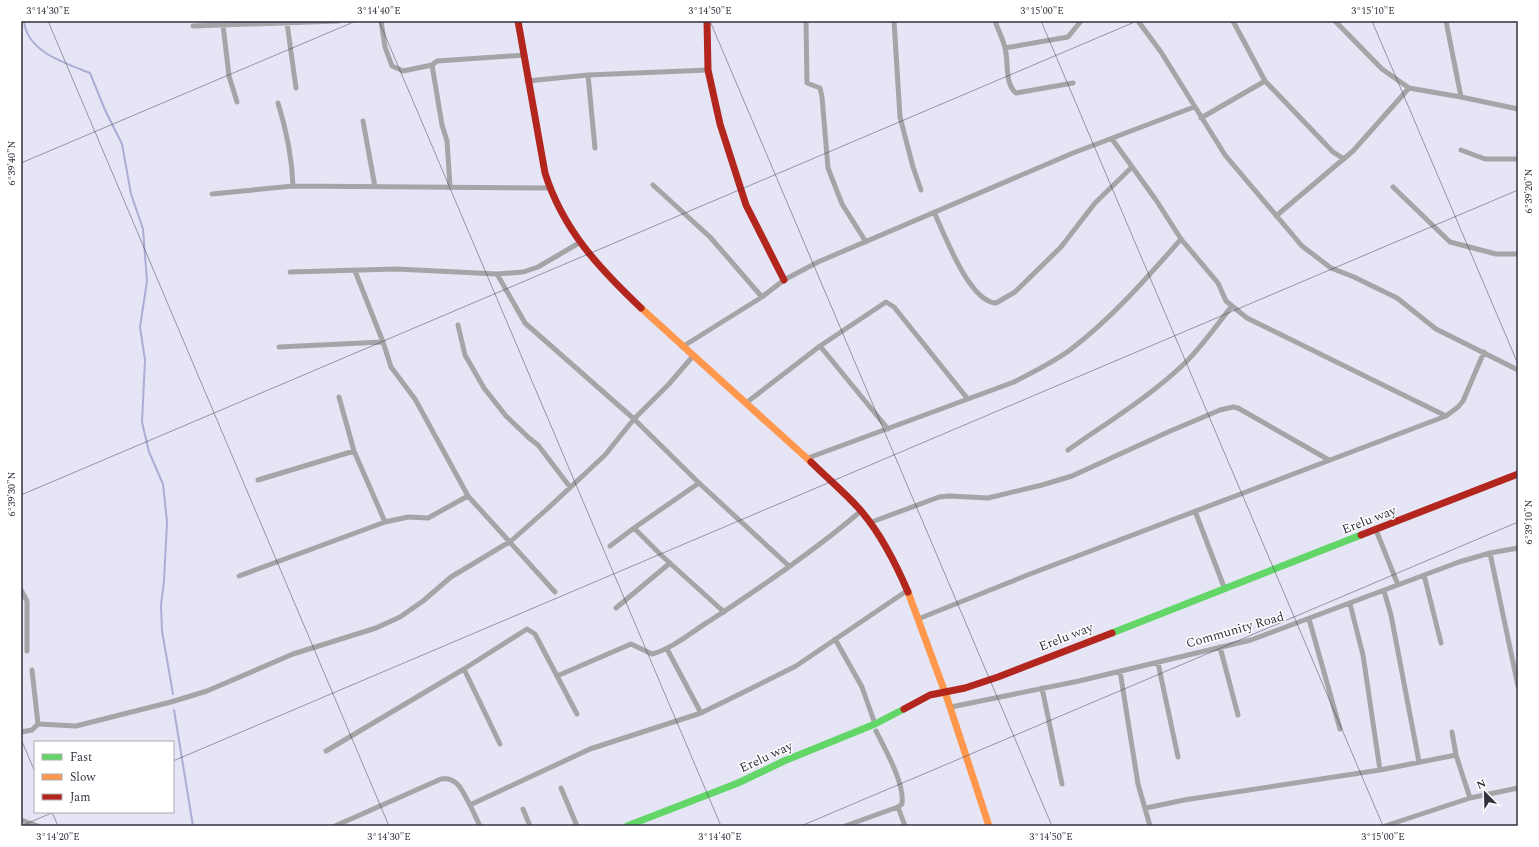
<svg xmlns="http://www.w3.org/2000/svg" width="1539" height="847" font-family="Spectral,serif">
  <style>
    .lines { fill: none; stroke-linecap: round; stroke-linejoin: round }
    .stream { stroke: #aeacd5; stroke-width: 2 }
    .street { stroke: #a5a5a7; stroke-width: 5 }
    .fast { stroke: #63d668; stroke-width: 7 }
    .slow { stroke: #ff974d; stroke-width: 7 }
    .jam { stroke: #b3261e; stroke-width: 7 }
    .ticks { fill: none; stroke: #32313e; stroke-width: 1; stroke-opacity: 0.45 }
    .labels { text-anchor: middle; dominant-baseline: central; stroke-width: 3; stroke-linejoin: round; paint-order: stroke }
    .street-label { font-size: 13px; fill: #32313e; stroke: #fff }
    .neatline { fill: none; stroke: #32313e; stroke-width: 1.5 }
    .ticks-label { font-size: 10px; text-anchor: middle; fill: #32313e }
  </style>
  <rect width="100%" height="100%" fill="#e5e5f6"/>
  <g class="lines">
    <path class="stream" d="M 24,21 C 27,52 65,63 90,73 L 105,110 L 122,144 L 131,194 L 143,229 L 147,281 L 140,327 L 145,360 L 142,422 L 149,452 L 163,484 L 167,522 L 164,581 L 161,605 L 162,631 L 173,694
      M 174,710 L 193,826"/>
    <path class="street" d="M 381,21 L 385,47 L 392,66 L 403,71 L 432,65
      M 806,21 L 807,83 L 820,88 L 822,97 L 828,168 L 842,204 L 866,242
      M 894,21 L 900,117 L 913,167 L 921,190
      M 995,21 C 998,30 1003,39 1005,48 C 1009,62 1004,83 1016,93 L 1073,83
      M 1138,21 L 1161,52 L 1225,155 L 1302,246 L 1331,268 L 1354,277 L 1397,298 L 1436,329 L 1518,370
      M 1233,21 L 1265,81 L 1333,152 L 1344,159
      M 1335,21 L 1382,69 L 1409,88
      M 1446,21 L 1461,97
      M 287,23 L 296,88
      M 223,25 L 229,76 L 237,102
      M 193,26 L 339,21
      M 1005,48 L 1068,37 L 1081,21
      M 588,75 L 595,148
      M 527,81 L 588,75 L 708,70
      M 278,103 C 287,132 292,156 293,186
      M 1201,118 L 1265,81
      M 363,121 L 375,187
      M 1112,139 L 1156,200 L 1181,239 L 1218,283 L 1226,301 L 1247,318 L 1446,416
      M 1461,150 L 1485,159 L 1518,159
      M 653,185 L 710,237 L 762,297
      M 450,186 L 447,141 L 442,125 L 432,65 L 437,61 L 525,55
      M 1393,187 L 1450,242 L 1496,254 L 1518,254
      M 212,194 L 293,186 L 548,188
      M 934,212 C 944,233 969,302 996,303 L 1015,292 L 1061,247 L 1095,203 L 1132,167
      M 1276,216 L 1353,151 L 1409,88 L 1461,97 L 1518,109
      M 355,271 L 383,342 L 391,367 L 415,399 L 468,496 L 555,592
      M 290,272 L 396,269 L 497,274 L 523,272 L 538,267 L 579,243
      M 497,274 L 525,323 L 634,419 L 699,483 L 789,566
      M 458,325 L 465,355 L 484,388 L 506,416 L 529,438 L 538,445 L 570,487
      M 820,346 L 888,429
      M 279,347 L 383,342
      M 682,347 L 762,297 L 784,280 L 818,262 L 1073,153 L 1194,107
      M 339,397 L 354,451 L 385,522
      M 746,403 L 820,346 L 886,302 L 894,307 L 967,398
      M 1068,450 C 1108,422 1151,396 1186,362 C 1203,345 1217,325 1231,307
      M 808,458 L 1014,382 C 1033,372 1052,363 1070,350 C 1112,318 1146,279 1181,239
      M 258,480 L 354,451
      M 699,483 L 634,528 L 661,555 L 724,612
      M 1195,511 L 1224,587
      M 869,523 L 939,497 L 949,496 L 988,498 L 1042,485 L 1072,476 L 1168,432 L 1220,410 L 1233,407 L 1238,408 L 1329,460
      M 1376,530 L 1398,585
      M 610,546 L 634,528
      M 1490,553 L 1518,686
      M 1424,575 L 1441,643
      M 239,576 L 385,522 L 408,517 L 428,518 L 468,496
      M 21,590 L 27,601 L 27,651
      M 1384,591 L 1391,615 L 1419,762
      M 1350,604 L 1363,655 L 1380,770
      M 616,608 L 670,563
      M 918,619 L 1030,574 L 1446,416 L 1458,407 L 1463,401 L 1484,352
      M 1309,619 L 1340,729
      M 835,639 L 862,687 L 875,724
      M 1220,647 L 1238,715
      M 667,649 L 701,713
      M 1158,663 L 1178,757
      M 464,669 L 500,744
      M 1120,671 L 1138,784 L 1150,826
      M 557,676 L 631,644 L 652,654 C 672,649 690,633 708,622 C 760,588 813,552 861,511
      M 1042,688 L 1062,784
      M 951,707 L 1079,681 L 1251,640 L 1459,562 L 1490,553 L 1518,548
      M 38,724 L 76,726 L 171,702 L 207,691 L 293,654 L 376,628 L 400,617 L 423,601 L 451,577 L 511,541 L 546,510 L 605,455 L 634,419 L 669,384 L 693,356
      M 876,731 C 885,749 905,784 902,804 L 898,807 L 905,826
      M 21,732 L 32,730 L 38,724 L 32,670
      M 1452,732 L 1456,755 L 1470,798
      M 326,751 L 464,669 L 527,629 L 535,634 L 577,714
      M 561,788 L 577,826
      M 470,805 L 480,826
      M 1146,808 L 1184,800 L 1380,770 L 1456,755
      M 523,809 L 530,826
      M 21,820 L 38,826
      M 335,826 L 441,779 C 458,776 463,793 470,805 L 590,749 L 701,713 L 742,693 L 796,666 L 908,590
      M 845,826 L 898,807
      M 1385,826 L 1470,798 L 1518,788"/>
    <path class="fast" d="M 1112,633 L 1361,535
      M 627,826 L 738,783 L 784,761 L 875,724 L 904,709"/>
    <path class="slow" d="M 641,308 L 811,462
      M 908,592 L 947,698 L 989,826"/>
    <path class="jam" d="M 518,21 L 545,173 C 563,230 599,268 641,308
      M 707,21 L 708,70 L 720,124 L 746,205 L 784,280
      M 811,462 C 828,479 847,494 862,512 C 882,536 896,564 908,592
      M 1361,535 L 1518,474
      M 904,709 L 930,695 L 965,688 L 998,677 L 1112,633"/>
  </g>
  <path class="ticks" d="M 48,21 L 389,826M 379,21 L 721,826M 710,21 L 1052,826M 1041,21 L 1383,826M 1372,21 L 1518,364M 21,163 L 356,21M 21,495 L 1137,21M 21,739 L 35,772M 173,761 L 1518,190M 52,812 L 58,826M 21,826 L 54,812M 801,826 L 1518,522"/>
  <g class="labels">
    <g class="street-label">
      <text transform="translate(1369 520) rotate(-21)">Erelu way</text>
      <text transform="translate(1235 630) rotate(-16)">Community Road</text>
      <text transform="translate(1066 637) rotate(-21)">Erelu way</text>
      <text transform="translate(766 757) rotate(-25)">Erelu way</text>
    </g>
  </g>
  <rect width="1539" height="847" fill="none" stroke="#ffffff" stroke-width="44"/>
  <rect x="34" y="741" width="140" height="72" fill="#ffffff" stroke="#adadb2"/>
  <rect x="42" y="754" width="20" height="6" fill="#63d668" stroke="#adadb2"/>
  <text x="70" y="761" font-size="12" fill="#32313e">Fast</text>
  <rect x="42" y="774" width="20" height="6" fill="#ff974d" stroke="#adadb2"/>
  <text x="70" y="781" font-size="12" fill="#32313e">Slow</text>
  <rect x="42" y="794" width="20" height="6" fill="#b3261e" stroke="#adadb2"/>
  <text x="70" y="801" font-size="12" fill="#32313e">Jam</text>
  <g transform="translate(1485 793) rotate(337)" stroke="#ffffff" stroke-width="3" paint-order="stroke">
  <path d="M0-3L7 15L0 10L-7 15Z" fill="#32313e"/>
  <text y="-6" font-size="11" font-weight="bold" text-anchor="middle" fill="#32313e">N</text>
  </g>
  <rect x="22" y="22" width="1495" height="803" class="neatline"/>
  <g class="ticks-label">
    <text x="48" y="14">3°14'30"E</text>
    <text x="379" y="14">3°14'40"E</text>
    <text x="710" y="14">3°14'50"E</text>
    <text x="1042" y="14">3°15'00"E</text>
    <text x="1373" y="14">3°15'10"E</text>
    <text transform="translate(11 163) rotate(-90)" y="4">6°39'40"N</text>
    <text transform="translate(1528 191) rotate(-90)" y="4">6°39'20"N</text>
    <text transform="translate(11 494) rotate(-90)" y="4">6°39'30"N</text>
    <text transform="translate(1528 522) rotate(-90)" y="4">6°39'10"N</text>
    <text x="58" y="840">3°14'20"E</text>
    <text x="389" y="840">3°14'30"E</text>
    <text x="720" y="840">3°14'40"E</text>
    <text x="1051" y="840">3°14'50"E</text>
    <text x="1383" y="840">3°15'00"E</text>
  </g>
</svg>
